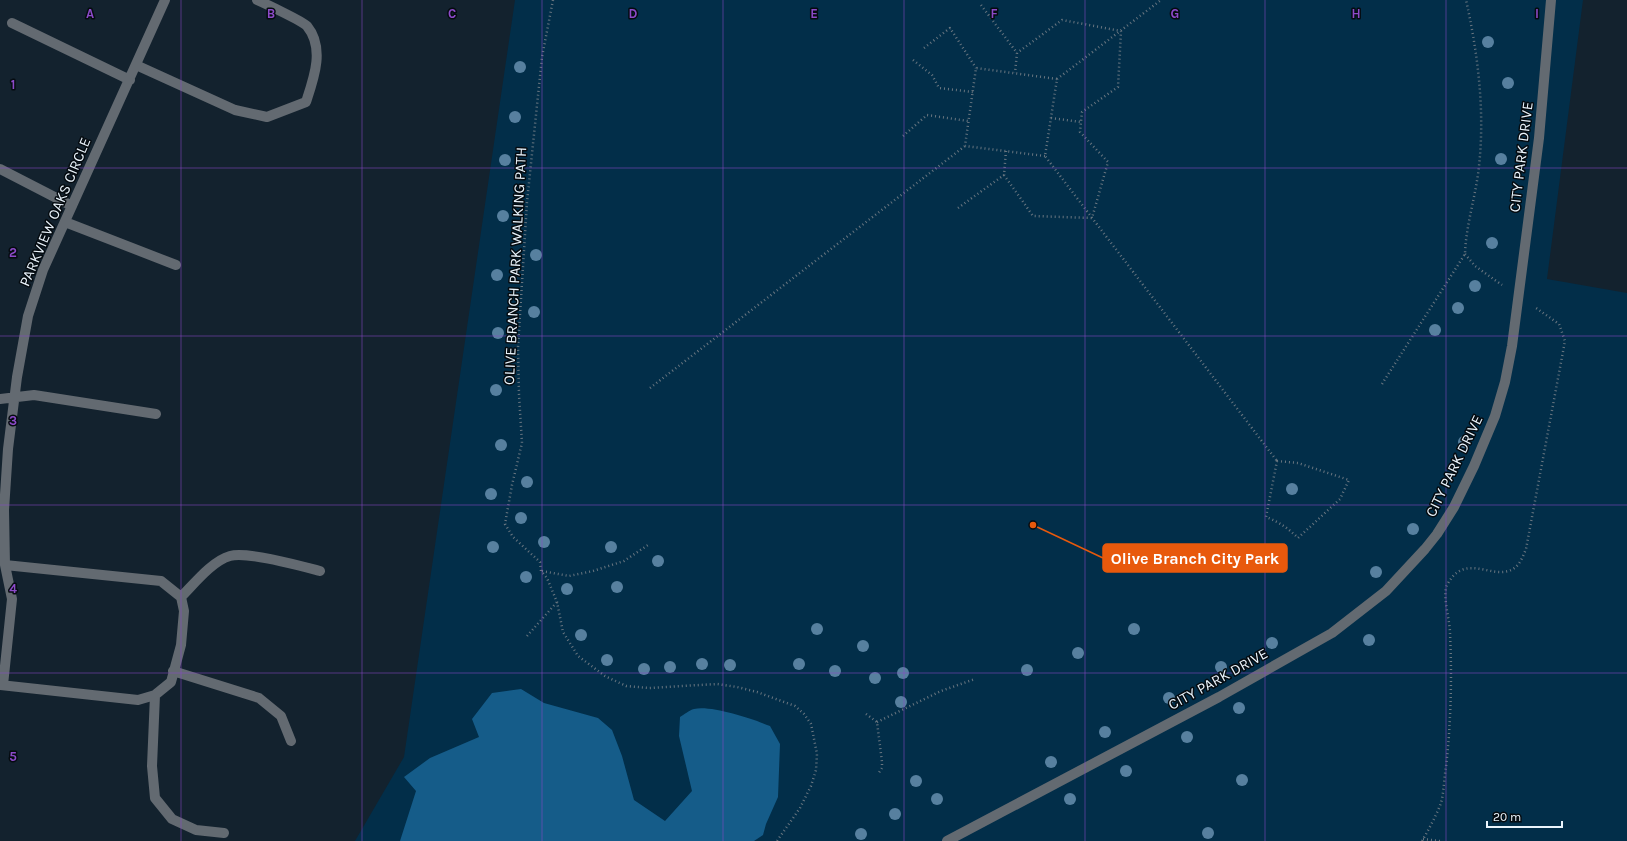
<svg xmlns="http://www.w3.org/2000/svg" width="1627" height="841" font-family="Karla,sans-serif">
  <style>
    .green { fill: #022e49 }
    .water { fill: #155c89 }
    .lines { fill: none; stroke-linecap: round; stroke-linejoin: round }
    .path { stroke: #697680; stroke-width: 2.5; stroke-dasharray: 1 3; stroke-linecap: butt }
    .minor { stroke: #636a71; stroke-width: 10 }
    .tree { fill: #57809f }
    .grid { fill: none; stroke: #8c4ac8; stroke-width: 1; stroke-opacity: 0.55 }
    .labels { text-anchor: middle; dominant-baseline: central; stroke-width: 3; stroke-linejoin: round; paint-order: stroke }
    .street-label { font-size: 15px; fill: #eaf4fc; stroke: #050b10 }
    .grid-label { font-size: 13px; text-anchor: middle; font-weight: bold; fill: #8c4ac8; stroke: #050b10; stroke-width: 3; stroke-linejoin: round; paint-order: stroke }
    .leader { fill: none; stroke: #e8590c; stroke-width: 1.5 }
    .callout-dot { fill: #e8590c; stroke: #050b10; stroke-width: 1.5 }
    .callout { fill: #e8590c; stroke: #e8590c; stroke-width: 1.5 }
    .callout-label { font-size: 16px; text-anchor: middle; font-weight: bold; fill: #fff }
  </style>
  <rect width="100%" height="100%" fill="#13222e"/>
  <path class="green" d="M 515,0 L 1583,0 L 1547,279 L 1627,293 L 1627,841 L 355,841 L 404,757 Z"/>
  <path class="water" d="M 521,689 L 544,703 L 598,718 L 612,730 L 622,756 L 634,800 L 665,821 L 692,791 L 679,736 L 680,717 C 684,715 689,710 694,709 C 711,705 753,719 770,726 L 780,744 L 778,797 L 766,824 L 763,835 L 754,841 L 400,841 L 416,791 L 404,777 L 430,758 L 479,737 L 472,719 L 492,693 Z"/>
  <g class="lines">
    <path class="path" d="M 553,0 L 542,57 L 527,202 L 518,347 L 519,395 L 522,443 L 512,485 L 505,524 L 513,537 L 540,562 L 541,571 L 547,578 L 557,602 L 563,632 L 578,656 L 605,676 L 626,686 L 649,688 L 717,684 L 737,687 L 757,692 L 795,706 L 804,714 L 811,724 L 817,754 L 816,770 L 811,786 L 800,808 L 777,841
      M 981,5 L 1017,53 L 1015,73
      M 924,48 L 950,28 L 976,68
      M 913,60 L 932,75 L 939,88 L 973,92
      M 1057,79 L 1161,0
      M 1051,118 L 1081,122
      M 903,136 L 927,115 L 968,121
      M 1006,151 L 1004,175 L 1033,216 L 1092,218 L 1108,162 L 1080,132 L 1082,112 L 1118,87 L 1121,31 L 1062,20 L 1017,53
      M 1045,156 L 965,146 L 976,68 L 1057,79 L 1045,156 L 1277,461
      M 958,208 L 1004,175
      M 1465,254 L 1475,266 L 1502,285
      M 1382,384 L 1465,254 C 1466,224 1476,196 1479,166 C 1485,111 1478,54 1466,0
      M 650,388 L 965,146
      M 1277,461 L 1298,463 L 1349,480 L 1340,499 L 1298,538 C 1288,528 1279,522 1266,517 Z
      M 542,571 L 569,576 L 593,571 L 624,561 L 648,545
      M 527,636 L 557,602
      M 866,714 L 877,722 L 882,762 L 882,768 L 878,774
      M 877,722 L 941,691 L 975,679
      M 1423,839 L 1440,841
      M 1422,841 C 1429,829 1436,816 1441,803 C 1444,792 1444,778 1446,767 C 1451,723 1452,677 1450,633 C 1450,620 1442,596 1447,585 C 1465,551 1492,581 1513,569 C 1520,565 1523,556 1526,549 L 1565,341 L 1559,324 L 1536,308"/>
    <path class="minor" d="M 12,23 L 130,80
      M 136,65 L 235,110 L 267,117 L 306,102 C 314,78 325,48 307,26 C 302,21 266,4 257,0
      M 0,169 L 72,206
      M 65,222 L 176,265
      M 0,399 L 34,395 L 156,414
      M 181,597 C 194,584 212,561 230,556 C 247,551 301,566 320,571
      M 173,671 L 259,698 L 281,716 L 291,741
      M 0,685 L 138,700 L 155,695 L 171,682 L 181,645 L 184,611 L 181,597 L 161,581 L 5,565
      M 3,685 L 12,599 L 5,565 L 4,510 L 8,449 L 17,377 L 28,316 L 43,270 L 165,0
      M 155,695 L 152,766 L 155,798 L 172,819 L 196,830 L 224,833
      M 947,841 L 1219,697 L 1332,633 L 1386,591 L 1425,549 L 1437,534 L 1454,507 L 1474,466 L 1495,416 L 1505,382 L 1512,346 L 1539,138 L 1551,0"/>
  </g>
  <g class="tree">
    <circle cx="1488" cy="42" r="6"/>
    <circle cx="520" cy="67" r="6"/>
    <circle cx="1508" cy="83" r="6"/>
    <circle cx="515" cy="117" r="6"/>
    <circle cx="1501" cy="159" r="6"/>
    <circle cx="505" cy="160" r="6"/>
    <circle cx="503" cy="216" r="6"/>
    <circle cx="1492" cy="243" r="6"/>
    <circle cx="536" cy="255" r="6"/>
    <circle cx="497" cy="275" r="6"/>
    <circle cx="1475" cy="286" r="6"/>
    <circle cx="1458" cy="308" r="6"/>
    <circle cx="534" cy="312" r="6"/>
    <circle cx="1435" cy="330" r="6"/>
    <circle cx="498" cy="333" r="6"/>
    <circle cx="496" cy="390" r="6"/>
    <circle cx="1464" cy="442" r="6"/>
    <circle cx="501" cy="445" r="6"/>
    <circle cx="527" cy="482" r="6"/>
    <circle cx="1292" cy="489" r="6"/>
    <circle cx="491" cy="494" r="6"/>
    <circle cx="521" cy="518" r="6"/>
    <circle cx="1413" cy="529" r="6"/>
    <circle cx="544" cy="542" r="6"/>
    <circle cx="493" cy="547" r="6"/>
    <circle cx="611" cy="547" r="6"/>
    <circle cx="658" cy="561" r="6"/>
    <circle cx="1376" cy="572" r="6"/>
    <circle cx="526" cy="577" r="6"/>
    <circle cx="617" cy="587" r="6"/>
    <circle cx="567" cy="589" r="6"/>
    <circle cx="817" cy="629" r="6"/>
    <circle cx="1134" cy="629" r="6"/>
    <circle cx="581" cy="635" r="6"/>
    <circle cx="1369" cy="640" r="6"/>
    <circle cx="1272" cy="643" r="6"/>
    <circle cx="863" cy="646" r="6"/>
    <circle cx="1078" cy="653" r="6"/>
    <circle cx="607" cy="660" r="6"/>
    <circle cx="702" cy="664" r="6"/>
    <circle cx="799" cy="664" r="6"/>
    <circle cx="730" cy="665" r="6"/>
    <circle cx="670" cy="667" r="6"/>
    <circle cx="1221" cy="667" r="6"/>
    <circle cx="644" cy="669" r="6"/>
    <circle cx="1027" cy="670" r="6"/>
    <circle cx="835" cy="671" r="6"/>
    <circle cx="903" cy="673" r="6"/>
    <circle cx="875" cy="678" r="6"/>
    <circle cx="1169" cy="698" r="6"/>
    <circle cx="901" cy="702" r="6"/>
    <circle cx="1239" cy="708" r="6"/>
    <circle cx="1105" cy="732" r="6"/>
    <circle cx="1187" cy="737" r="6"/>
    <circle cx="1051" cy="762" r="6"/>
    <circle cx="1126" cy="771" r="6"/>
    <circle cx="1242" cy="780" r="6"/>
    <circle cx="916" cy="781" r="6"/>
    <circle cx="937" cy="799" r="6"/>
    <circle cx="1070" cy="799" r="6"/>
    <circle cx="895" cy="814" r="6"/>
    <circle cx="1208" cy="833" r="6"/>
    <circle cx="861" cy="834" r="6"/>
  </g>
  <path class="grid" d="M 181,0 L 181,841M 362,0 L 362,841M 542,0 L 542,841M 723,0 L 723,841M 904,0 L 904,841M 1085,0 L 1085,841M 1265,0 L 1265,841M 1446,0 L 1446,841M 0,168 L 1627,168M 0,336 L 1627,336M 0,505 L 1627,505M 0,673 L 1627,673"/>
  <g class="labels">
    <g class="street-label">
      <text transform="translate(1521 157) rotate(-83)">CITY PARK DRIVE</text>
      <text transform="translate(55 212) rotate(-67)">PARKVIEW OAKS CIRCLE</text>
      <text transform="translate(515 266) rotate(-87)">OLIVE BRANCH PARK WALKING PATH</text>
      <text transform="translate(1454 466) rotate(-64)">CITY PARK DRIVE</text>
      <text transform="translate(1218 679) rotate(-29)">CITY PARK DRIVE</text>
    </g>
  </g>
  <g class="grid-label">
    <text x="90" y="18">A</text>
    <text x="271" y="18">B</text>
    <text x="452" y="18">C</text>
    <text x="633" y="18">D</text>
    <text x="814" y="18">E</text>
    <text x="994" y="18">F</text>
    <text x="1175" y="18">G</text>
    <text x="1356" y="18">H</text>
    <text x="1537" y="18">I</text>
    <text x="13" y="89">1</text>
    <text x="13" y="257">2</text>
    <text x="13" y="425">3</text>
    <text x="13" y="593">4</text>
    <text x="13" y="761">5</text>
  </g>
  <path class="leader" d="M1033 525L1103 558"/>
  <circle class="callout-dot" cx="1033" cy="525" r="4"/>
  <rect class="callout" x="1103" y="544" width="184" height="28" rx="4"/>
  <g class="callout-label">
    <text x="1195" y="564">Olive Branch City Park</text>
  </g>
  <path d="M1487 821v6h75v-6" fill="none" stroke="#eaf4fc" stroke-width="2"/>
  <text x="1493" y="821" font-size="12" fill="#eaf4fc" stroke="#050b10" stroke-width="3" paint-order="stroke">20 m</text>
</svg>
